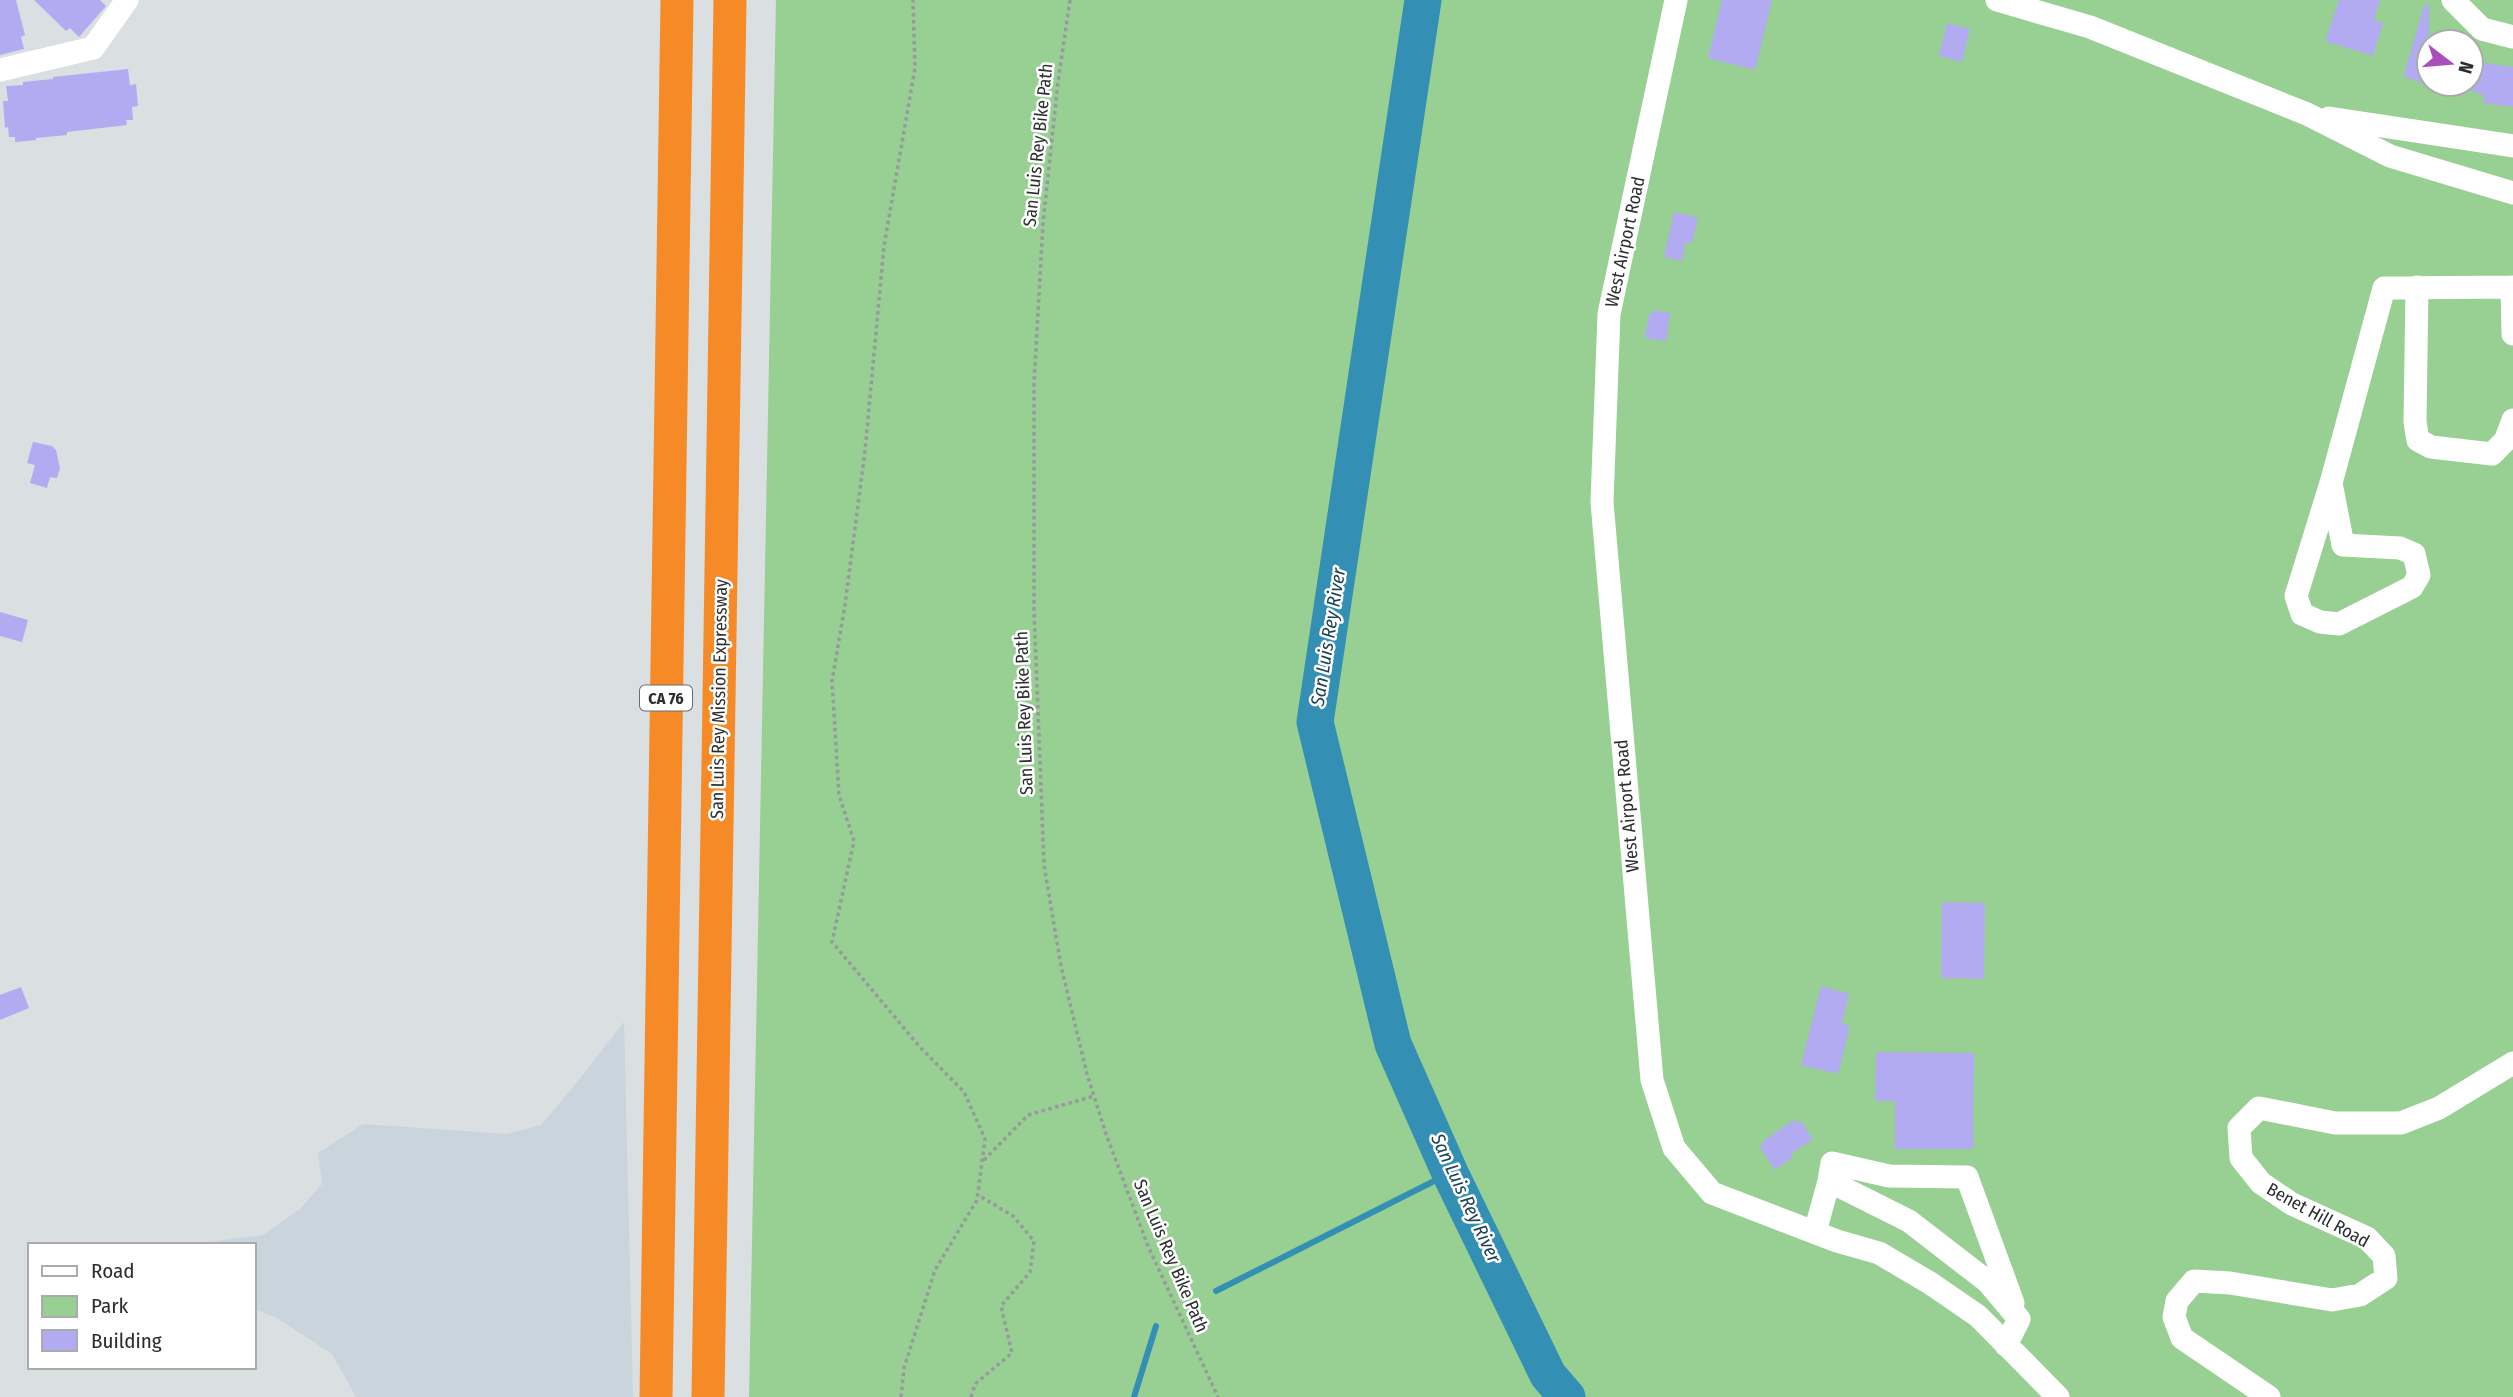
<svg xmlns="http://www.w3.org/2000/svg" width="2513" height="1397" font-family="'Fira Sans Condensed',sans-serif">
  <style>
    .built { fill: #cad4dc }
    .green { fill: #98cf92; fill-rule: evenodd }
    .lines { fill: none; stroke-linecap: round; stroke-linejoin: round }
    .stream { stroke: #338fb4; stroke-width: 6 }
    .river { stroke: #338fb4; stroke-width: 37 }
    .building { fill: #b3abf2 }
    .path { stroke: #969a9c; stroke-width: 3.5; stroke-dasharray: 3.5 3.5; stroke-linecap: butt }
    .minor { stroke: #fff; stroke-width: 23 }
    .highway { stroke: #f58a27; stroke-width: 33 }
    .labels { text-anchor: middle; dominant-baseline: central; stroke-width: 5; stroke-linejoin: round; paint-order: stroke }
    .shield { fill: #fff; stroke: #6b6c6d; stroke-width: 2 }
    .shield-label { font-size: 16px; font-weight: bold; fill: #2b2d2e }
    .street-label { font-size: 18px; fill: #2b2d2e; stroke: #fff }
    .water-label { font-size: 19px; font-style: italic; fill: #1b4253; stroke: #fff }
  </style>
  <rect width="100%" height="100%" fill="#dadfe2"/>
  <path class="built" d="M 624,1022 L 633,1397 L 356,1397 L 332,1354 L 277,1318 L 254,1309 L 254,1245 L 200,1245 L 200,1243 L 263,1235 L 300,1209 L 322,1184 L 318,1153 L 363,1124 L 507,1134 L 541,1125 L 570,1091 Z"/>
  <path class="green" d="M 776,0 L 2513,0 L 2513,1397 L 749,1397 ZM 2429,42 L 2471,42 L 2471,84 L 2429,84 Z"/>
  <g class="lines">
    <path class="stream" d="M 1216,1291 L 1450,1173
      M 1134,1397 L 1156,1326"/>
    <path class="river" d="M 1423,0 L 1315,722 L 1393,1044 L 1450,1173 L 1548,1375 L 1567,1397"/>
  </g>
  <path class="building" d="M 0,0 L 16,0 L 25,35 L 21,37 L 24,49 L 0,55 Z
    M 34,0 L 100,0 L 106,6 L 79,37 L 70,28 L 66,31 Z
    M 1722,0 L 1772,0 L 1755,70 L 1708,58 Z
    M 2339,0 L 2380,0 L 2374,20 L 2383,23 L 2373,56 L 2325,41 Z
    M 2424,5 L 2429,5 L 2429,72 L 2425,84 L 2405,77 L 2404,75 Z
    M 1947,23 L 1970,29 L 1962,62 L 1939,56 Z
    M 2471,61 L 2513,67 L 2513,107 L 2483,103 L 2484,95 L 2471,91 Z
    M 128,69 L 130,85 L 136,84 L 138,106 L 132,107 L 133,120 L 126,120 L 127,125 L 67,132 L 67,135 L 36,138 L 36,140 L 15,142 L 15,137 L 9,137 L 8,127 L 5,128 L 3,101 L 8,101 L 6,86 L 23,85 L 23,82 L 53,79 L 53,77 Z
    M 1674,212 L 1698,217 L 1692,243 L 1686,242 L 1682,261 L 1664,257 Z
    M 1653,310 L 1670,313 L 1666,341 L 1645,338 L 1649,314 L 1652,314 Z
    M 33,442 L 52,446 L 56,450 L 60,468 L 57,478 L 50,477 L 47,488 L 30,483 L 35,465 L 27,463 Z
    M 0,612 L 28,620 L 22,642 L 0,636 Z
    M 1942,902 L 1985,903 L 1984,979 L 1941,978 Z
    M 1821,986 L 1849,994 L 1842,1024 L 1850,1026 L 1838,1074 L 1801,1065 Z
    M 21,987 L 29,1008 L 0,1020 L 0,995 Z
    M 1876,1052 L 1974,1053 L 1973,1149 L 1895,1149 L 1895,1101 L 1875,1101 Z
    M 1794,1120 L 1796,1123 L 1800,1120 L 1813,1139 L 1791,1154 L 1793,1157 L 1775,1170 L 1759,1146 L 1764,1143 L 1763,1141 Z"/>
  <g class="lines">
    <path class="path" d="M 1070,0 L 1058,82 L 1043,223 L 1034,384 L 1034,609 L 1044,865 L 1061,966 L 1087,1074 L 1106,1134 L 1148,1246 L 1218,1397
      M 984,1160 L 1028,1115 L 1094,1096
      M 901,1397 L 904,1368 L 935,1270 L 977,1200 L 985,1139 L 964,1092 L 919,1046 L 832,942 L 854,841 L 839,795 L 832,681 L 845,605 L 865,451 L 884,246 L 915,68 L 913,0
      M 971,1397 L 975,1384 L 1012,1353 L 1001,1306 L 1030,1272 L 1034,1241 L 1013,1216 L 978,1195"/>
    <path class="minor" d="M 1676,0 L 1609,314 L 1602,502 L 1652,1080 L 1674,1148 L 1712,1193 L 1837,1241 L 1879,1253 L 1930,1283 L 1978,1316 L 2058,1397
      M 1997,0 L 2090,27 L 2307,114 L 2390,156 L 2513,193
      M 2453,0 L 2482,29 L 2513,37
      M 0,70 L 93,48 L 127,0
      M 2329,118 L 2513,146
      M 2417,287 L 2415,422 L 2418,440 L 2431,447 L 2492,454 L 2505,441 L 2513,420
      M 2512,287 L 2513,334
      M 2331,483 L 2343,545 L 2400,548 L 2414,554 L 2419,575 L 2412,587 L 2339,624 L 2320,622 L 2302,614 L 2296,596 L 2331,483 L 2384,288 L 2513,287
      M 1829,1181 L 1832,1163 L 1889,1176 L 1967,1177 L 2013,1303
      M 1815,1232 L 1829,1181 L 1909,1221 L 1988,1282 L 2019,1319 L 2006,1345
      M 2269,1397 L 2182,1338 L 2174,1317 L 2177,1301 L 2194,1281 L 2230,1283 L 2332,1300 L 2360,1295 L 2386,1278 L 2384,1256 L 2367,1238 L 2292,1204 L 2261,1183 L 2241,1158 L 2239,1128 L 2259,1108 L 2335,1123 L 2401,1123 L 2439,1108 L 2513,1063"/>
    <path class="highway" d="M 656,1397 L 677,0
      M 708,1397 L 730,0"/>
  </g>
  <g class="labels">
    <rect class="shield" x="640" y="685.5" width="52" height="25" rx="5"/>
    <g class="shield-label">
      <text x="666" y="698">CA 76</text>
    </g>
    <g class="street-label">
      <text transform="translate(1038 145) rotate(-84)">San Luis Rey Bike Path</text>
      <text transform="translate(1625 242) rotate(-78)">West Airport Road</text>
      <text transform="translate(719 699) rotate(-89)">San Luis Rey Mission Expressway</text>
      <text transform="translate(1024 713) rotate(-92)">San Luis Rey Bike Path</text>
      <text transform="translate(1627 806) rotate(-95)">West Airport Road</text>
      <text transform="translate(2318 1215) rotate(29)">Benet Hill Road</text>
      <text transform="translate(1171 1256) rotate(67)">San Luis Rey Bike Path</text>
    </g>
    <g class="water-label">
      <text transform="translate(1328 637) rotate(-81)">San Luis Rey River</text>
      <text transform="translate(1466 1198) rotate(65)">San Luis Rey River</text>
    </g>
  </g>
  <rect x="28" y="1243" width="228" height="126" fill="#ffffff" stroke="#aaabab" stroke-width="2"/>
  <rect x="42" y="1266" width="35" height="10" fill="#ffffff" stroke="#aaabab" stroke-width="2"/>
  <text x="91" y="1278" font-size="21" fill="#2b2d2e">Road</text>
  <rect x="42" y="1296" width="35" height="21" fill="#98cf92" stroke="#aaabab" stroke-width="2"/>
  <text x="91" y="1313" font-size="21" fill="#2b2d2e">Park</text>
  <rect x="42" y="1330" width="35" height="21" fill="#b3abf2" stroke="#aaabab" stroke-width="2"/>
  <text x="91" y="1348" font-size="21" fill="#2b2d2e">Building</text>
  <g transform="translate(2450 63) rotate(106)"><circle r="33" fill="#ffffff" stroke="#aaabab" stroke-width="2"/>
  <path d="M0-5L12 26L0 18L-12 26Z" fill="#a84fbb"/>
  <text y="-10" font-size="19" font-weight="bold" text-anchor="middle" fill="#2b2d2e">N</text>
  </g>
</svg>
